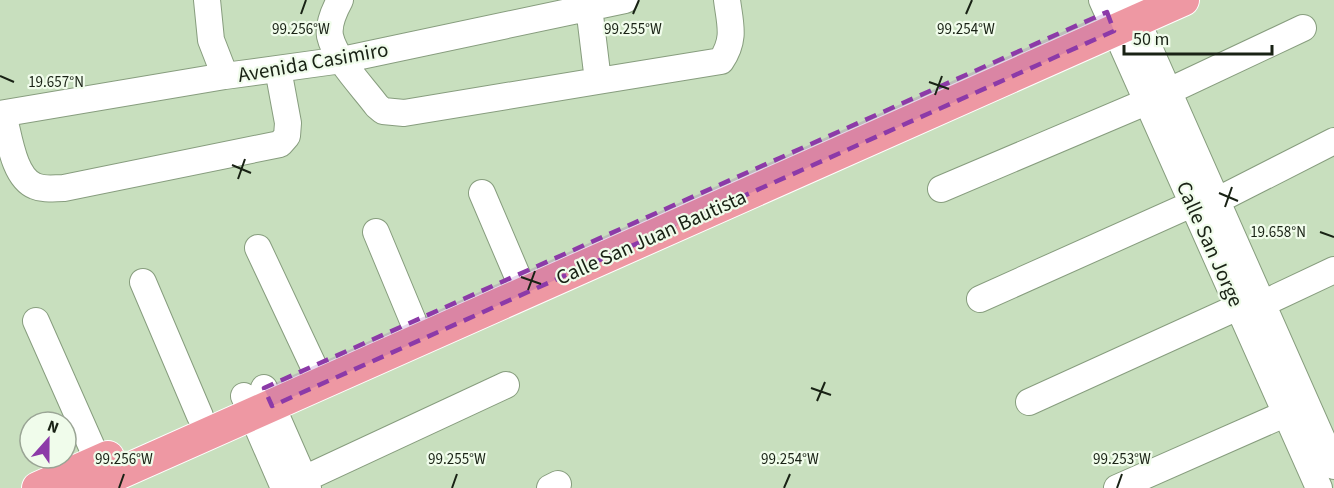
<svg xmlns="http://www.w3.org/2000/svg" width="1334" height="488" font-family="'Source Sans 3',sans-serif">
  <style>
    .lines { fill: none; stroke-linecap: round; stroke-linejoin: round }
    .minor-casing { stroke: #879d7e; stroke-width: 28 }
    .major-casing { stroke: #fff; stroke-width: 34 }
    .minor { stroke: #fff; stroke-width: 26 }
    .major { stroke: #ee98a3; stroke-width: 32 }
    .marked { fill: #8c3aa8; fill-opacity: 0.2; stroke: #8c3aa8; stroke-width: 4.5; stroke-dasharray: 12 8; stroke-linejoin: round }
    .ticks { fill: none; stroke: #192215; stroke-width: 2 }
    .labels { text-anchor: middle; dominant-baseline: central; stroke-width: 4.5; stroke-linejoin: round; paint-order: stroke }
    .street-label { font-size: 21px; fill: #192215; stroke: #f0fceb }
    .ticks-label { font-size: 15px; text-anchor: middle; fill: #192215; stroke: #f0fceb; stroke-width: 4.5; stroke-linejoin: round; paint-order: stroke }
  </style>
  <rect width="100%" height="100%" fill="#c8dfbe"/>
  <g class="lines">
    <g class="minor-casing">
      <path id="minor" d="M 207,0 L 211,40 L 225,76
        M 340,0 C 334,11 328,24 330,36 C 335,59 363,87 377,106 L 383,111 L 404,113 L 598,81 L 589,7
        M 1102,0 L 1319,488
        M 1128,0 L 1334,466
        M 598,81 L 721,61 C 736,39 730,24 727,0
        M 1167,92 L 1303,28
        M 0,114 L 225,76 L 342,60 L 625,0
        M 3,114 C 9,135 13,177 35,186 C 44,190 54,188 64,188 L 280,144 L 287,136 L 288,123 L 278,69
        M 941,189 L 1146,102
        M 482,193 L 517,275
        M 1216,201 L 1334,141
        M 376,232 L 413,321
        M 258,248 L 313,365
        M 143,282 L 200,416
        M 980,299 L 1192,204
        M 1262,304 L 1334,270
        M 36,321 L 98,461
        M 264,388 L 308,488
        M 244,396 L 284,488
        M 1029,402 L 1238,307
        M 304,479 L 506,385
        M 550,488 L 558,484
        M 1117,488 L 1287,413"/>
    </g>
    <g class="major-casing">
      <path id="major" d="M 38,488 L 108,457
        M 86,488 L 1183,0"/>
    </g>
    <use href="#minor" class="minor"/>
    <use href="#major" class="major"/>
  </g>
  <path class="marked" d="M 1107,12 L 1114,31 L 272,406 L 264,388 Z"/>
  <path class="ticks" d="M 301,14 L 306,0M 633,14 L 639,0M 966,14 L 972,0M 0,76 L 14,82M 929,82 L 949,89M 935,95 L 942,76M 232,165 L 251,173M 238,179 L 245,159M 1219,193 L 1238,201M 1225,207 L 1232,187M 1320,232 L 1334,237M 521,277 L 541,284M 528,290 L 535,271M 811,388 L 831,395M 817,401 L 825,382M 119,488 L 124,474M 452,488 L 457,474M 784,488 L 790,474M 1117,488 L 1122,474"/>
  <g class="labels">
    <g class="street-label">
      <text transform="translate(313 62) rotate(-10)">Avenida Casimiro</text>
      <text transform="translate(651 237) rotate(-24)">Calle San Juan Bautista</text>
      <text transform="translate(1210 244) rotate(66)">Calle San Jorge</text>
    </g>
  </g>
  <g class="ticks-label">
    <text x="301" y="34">99.256°W</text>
    <text x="633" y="34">99.255°W</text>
    <text x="966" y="34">99.254°W</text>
    <text x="56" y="87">19.657°N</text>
    <text x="1278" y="237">19.658°N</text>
    <text x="124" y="464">99.256°W</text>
    <text x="457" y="464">99.255°W</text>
    <text x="790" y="464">99.254°W</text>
    <text x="1122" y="464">99.253°W</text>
  </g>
  <g transform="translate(48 440) rotate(21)"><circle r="28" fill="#f0fceb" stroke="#9aa595" stroke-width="1.5"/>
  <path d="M0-4.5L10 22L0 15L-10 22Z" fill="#8c3aa8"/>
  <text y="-9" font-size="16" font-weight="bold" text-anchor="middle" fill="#192215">N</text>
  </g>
  <path d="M1124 45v9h148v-9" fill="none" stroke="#192215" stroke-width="3"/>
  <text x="1133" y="45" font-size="18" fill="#192215" stroke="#f0fceb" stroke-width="4.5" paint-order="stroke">50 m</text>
</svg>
